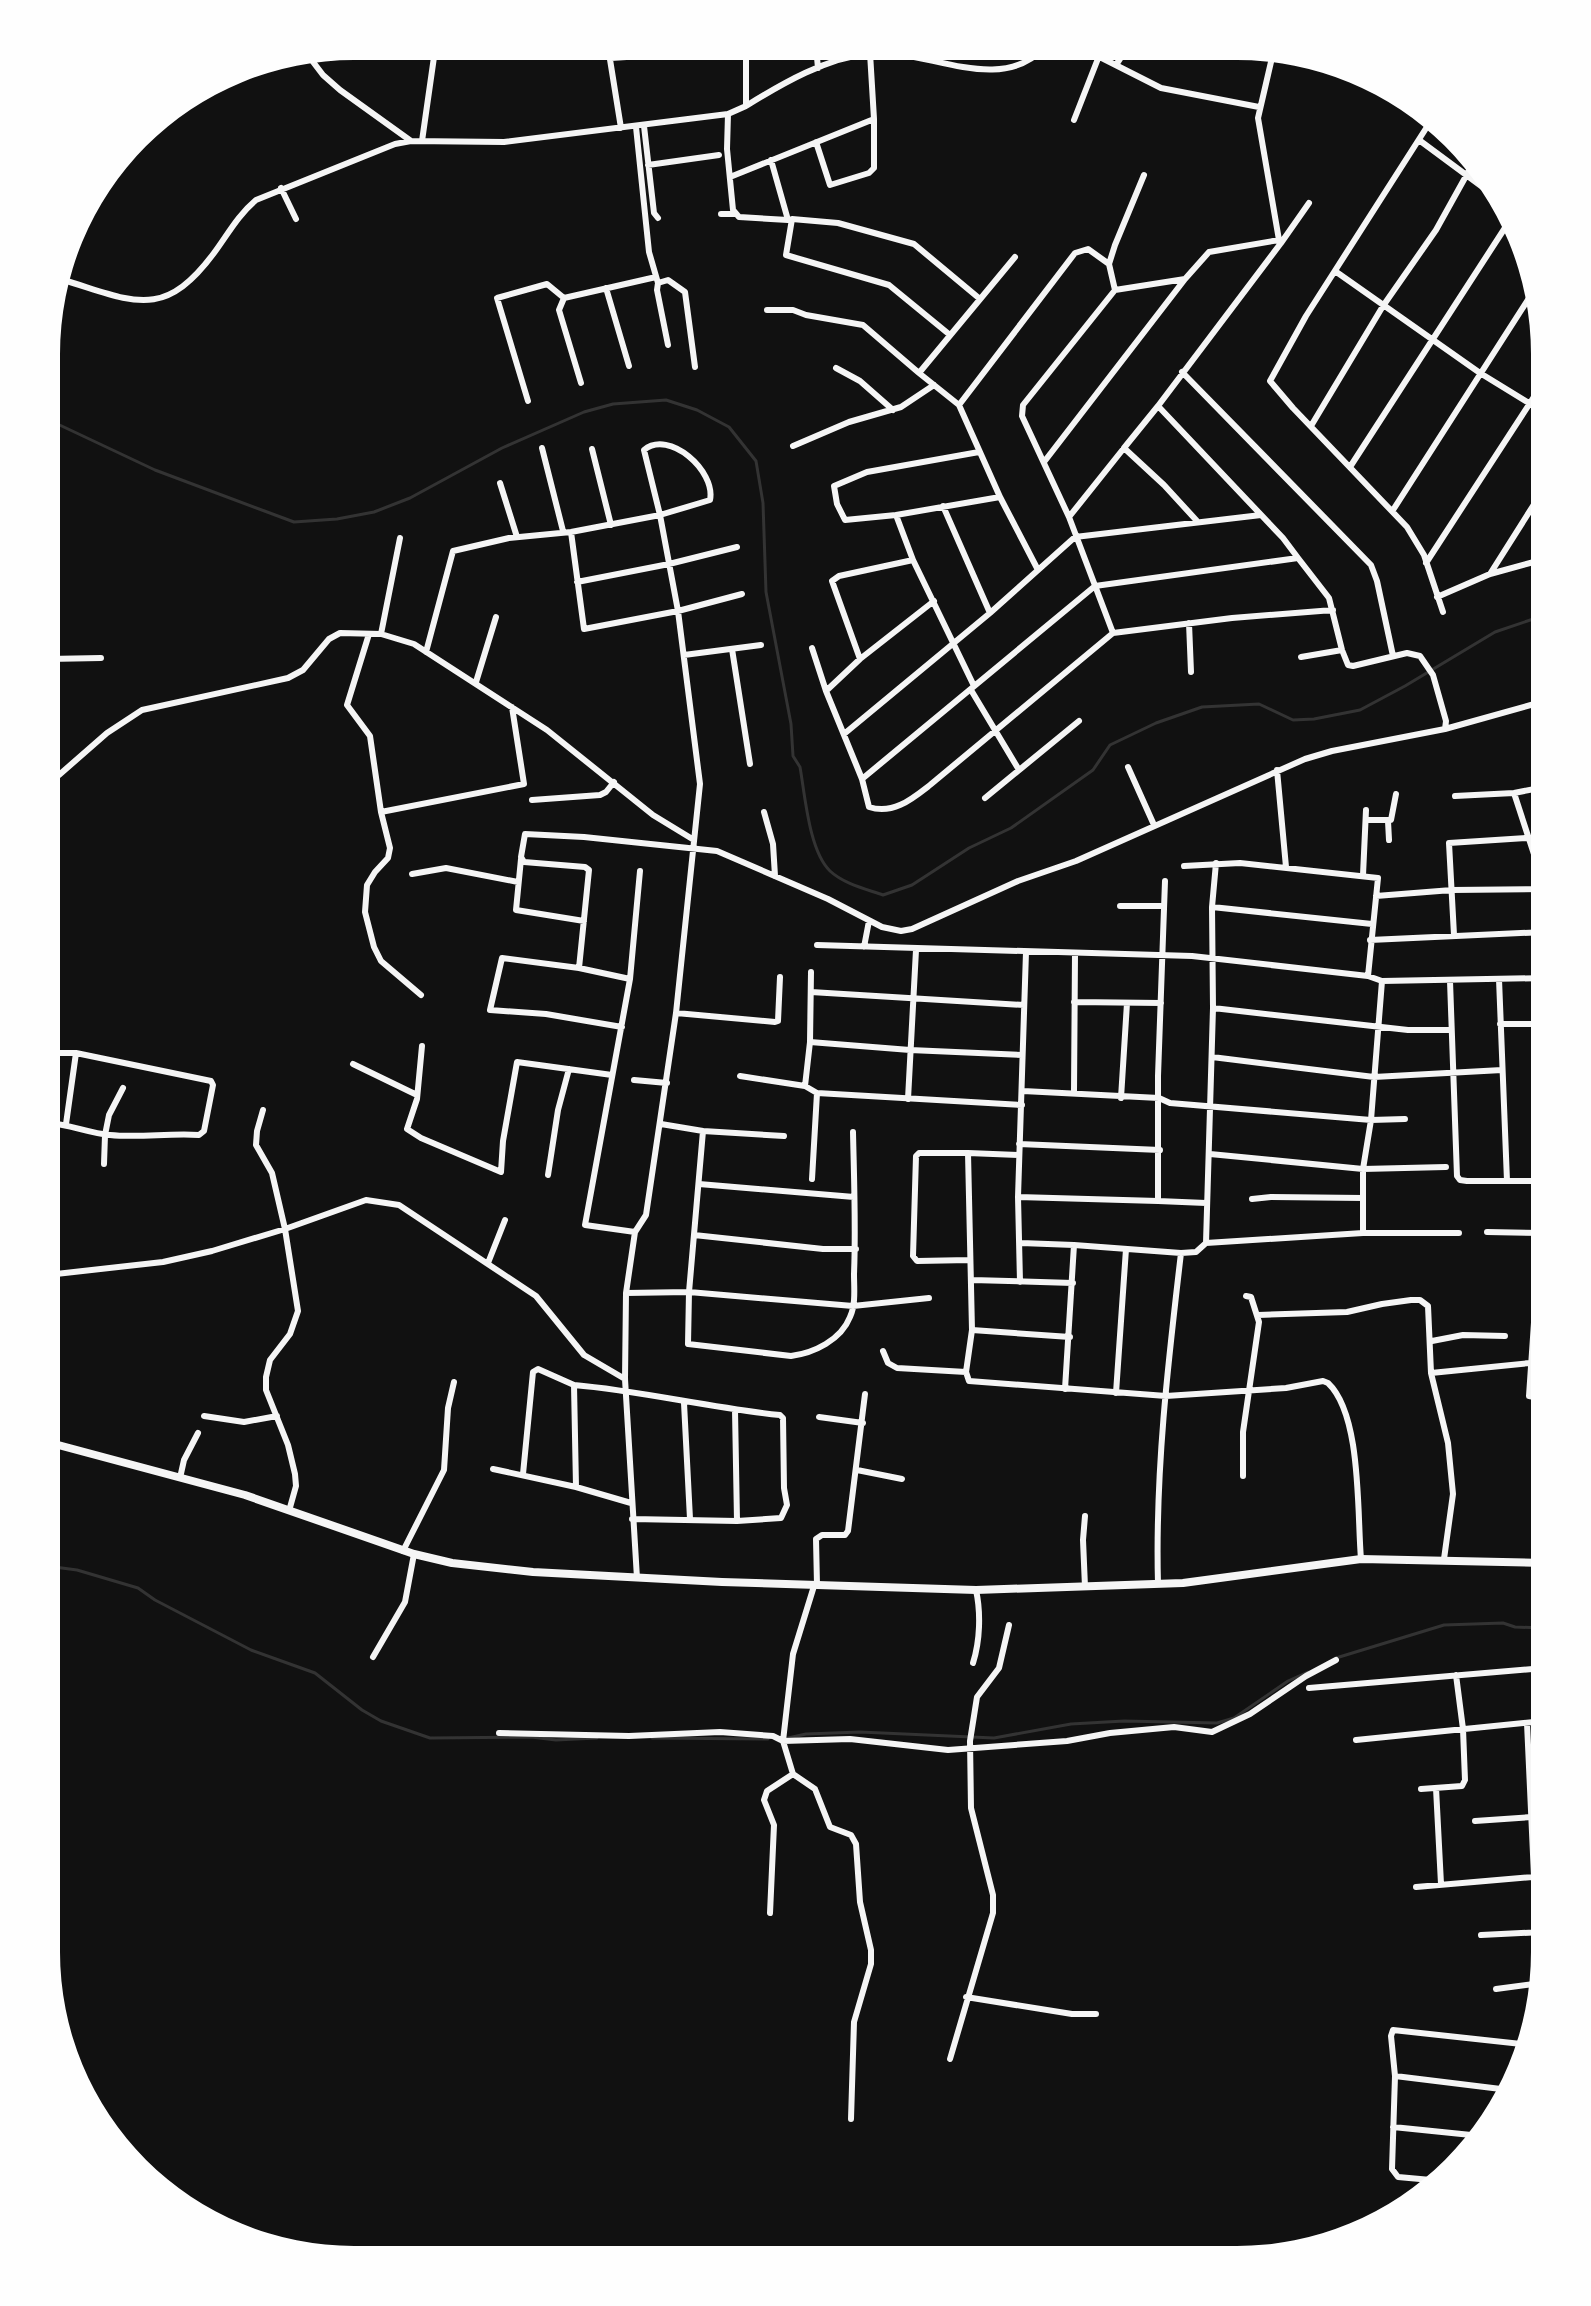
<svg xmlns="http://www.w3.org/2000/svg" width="1591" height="2306" font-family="Jost,sans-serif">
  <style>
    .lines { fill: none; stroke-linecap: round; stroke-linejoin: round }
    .stream { stroke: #333; stroke-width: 3 }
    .minor { stroke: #f5f5f5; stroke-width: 6 }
    .tertiary { stroke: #f5f5f5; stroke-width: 8 }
  </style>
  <rect width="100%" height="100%" fill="#111"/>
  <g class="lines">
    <path class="stream" d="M 49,420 L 155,470 L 294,522 L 337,519 L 374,512 L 410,498 L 502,448 L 584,412 L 613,404 L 666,400 L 697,410 L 729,427 L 756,461 L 763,503 L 766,592 L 791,724 L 793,756 L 800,767 C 805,795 809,851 830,871 C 844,884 866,889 883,895 L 912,885 L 969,848 L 1011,828 L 1093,770 L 1110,745 L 1156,723 L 1202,707 L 1259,704 L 1293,720 L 1314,719 L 1360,710 L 1405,686 L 1495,632 L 1545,615
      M 47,1566 L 77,1570 L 138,1588 L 155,1600 L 251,1650 L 315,1673 L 362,1710 L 381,1721 L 430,1738 L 531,1737 L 556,1740 L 597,1738
      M 1336,1658 L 1444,1625 L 1503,1623 L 1515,1627 L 1544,1628
      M 652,1738 L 768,1739
      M 788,1738 L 806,1734 L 860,1732 L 994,1738 L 1071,1724 L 1124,1721 L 1217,1723 L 1234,1718 L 1288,1681 L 1308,1672"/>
    <path class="minor" d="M 608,47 L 621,128
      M 746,47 L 746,106 C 783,83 826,58 871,53 C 925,48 998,96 1044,48
      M 816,47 L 818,68
      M 1082,48 L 1161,88 L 1259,107
      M 1274,49 L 1258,118 L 1279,240
      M 307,54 L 323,75 L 340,90 L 411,141 L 504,142 L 728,114 L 746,106
      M 611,58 L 704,52
      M 1116,65 L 1127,48
      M 728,114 L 727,149 L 733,210 L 739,217 L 788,220 L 771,160
      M 1432,119 L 1306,316 L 1270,381 L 1293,408 L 1407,527 L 1424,555 L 1443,612
      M 1074,120 L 1099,56
      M 644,126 L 654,213 L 658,218
      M 636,127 L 649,252 L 658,283 L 668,280 L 685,292 L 695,367
      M 1419,140 L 1496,197
      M 422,141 L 434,57
      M 816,142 L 830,185 L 869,173 L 874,168 L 874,119
      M 648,165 L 719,155
      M 730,177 L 874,119 L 870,53
      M 281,188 L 296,219
      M 721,214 L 736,214
      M 1281,243 L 1158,406 L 1283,538 L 1298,558
      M 1109,264 L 1115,245 L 1144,175
      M 1335,271 L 1480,373 L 1545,413
      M 60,279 C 132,300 162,323 214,253 C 228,234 238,215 256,200 L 395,144 L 411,141
      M 1185,279 L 1209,252 L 1279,240 L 1281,243 L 1309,203
      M 658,283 L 657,290 L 668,345
      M 606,288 L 629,366
      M 564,298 L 559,310 L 581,383
      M 767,310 L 793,310 L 806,315 L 863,325 L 919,373
      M 950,335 L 889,285 L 786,255 L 792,219 L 838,223 L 914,244 L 980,299
      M 836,368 L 860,381 L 893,410
      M 1182,372 L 1371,565 L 1377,581 L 1393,656
      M 528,401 L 497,298 L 547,284 L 564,298 L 656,277
      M 959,405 L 919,373 L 1015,257
      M 1158,406 L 1124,448 L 1164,485 L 1197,521
      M 1311,426 L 1383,306 L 1436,230 L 1471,167
      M 793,446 L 849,422 L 901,407 L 934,385
      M 542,448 L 563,531
      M 592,449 L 611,525
      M 1044,462 L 1185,279 L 1115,290 L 1023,405 L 1022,416 L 1069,517
      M 1350,467 L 1512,217
      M 500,483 L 517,537
      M 1000,497 L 959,405 L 1075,253 L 1088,249 L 1109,264 L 1115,290
      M 943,506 L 990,613
      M 1393,510 L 1531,295
      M 896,515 L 845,520 L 837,504 L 834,486 L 867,472 L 979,452
      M 571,532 L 584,629 L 678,611 L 742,594
      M 913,560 L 839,576 L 832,581 L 860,659 L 934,601
      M 1426,563 L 1545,380
      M 1490,574 L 1545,487
      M 577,582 L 669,564 L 737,547
      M 1437,597 L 1490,574 L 1545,559
      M 1189,623 L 1191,672
      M 1113,633 L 1069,517 L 1124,448
      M 369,634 L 347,705 L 370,736 L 381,812 L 390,848 L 388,858 L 375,872 L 367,885 L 365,912 L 374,947 L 381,961 L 421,995
      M 381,634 L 400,538
      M 812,648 L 826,691
      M 732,649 L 750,764
      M 426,652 L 453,551 L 509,538 L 571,532 L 660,515 L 710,500 C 716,471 669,429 644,450 L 660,515 L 678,611 L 700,784 L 676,1013 L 646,1215 L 635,1232 L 626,1293 L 625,1379 L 637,1578
      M 684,655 L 761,645
      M 1301,657 L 1342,650
      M 48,659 L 101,658
      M 860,659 L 826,691 L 862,779 L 869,807 C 893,815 912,799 930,785 L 1113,633 L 1232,618 L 1333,610
      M 476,682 L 496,617
      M 974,686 L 913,560 L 896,515 L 1000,497 L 1038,570
      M 971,690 L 1019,770
      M 844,734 L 990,613 L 1075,537 L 1261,515
      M 1128,767 L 1154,825
      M 1277,770 L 1286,867
      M 862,779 L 1095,586 L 1298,558 L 1329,598 L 1342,650 L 1348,665 L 1353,666 L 1407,653 L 1420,656 L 1433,675 L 1446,721 L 1445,729
      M 48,782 L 59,775 L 107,733 L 142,710 L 288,678 L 303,670 L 329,639 L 340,633 L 381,634 L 414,644 L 547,730 L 653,815 L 694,840
      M 1514,793 L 1545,888
      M 1455,796 L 1514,793 L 1545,787
      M 985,798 L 1079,721
      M 532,800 L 600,795 L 606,792 L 614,782
      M 381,812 L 524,784 L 512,707
      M 764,812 L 773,844 L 775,876
      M 1366,820 L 1391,820 L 1396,794
      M 1388,821 L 1389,840
      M 521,859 L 516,910 L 584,921
      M 1184,866 L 1240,863 L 1378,878 L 1368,976 L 1382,981 L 1371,1120 L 1363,1169 L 1363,1233 L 1206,1243
      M 412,874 L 446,868 L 518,882
      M 1363,875 L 1366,810
      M 1376,896 L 1452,890 L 1545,889
      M 1120,906 L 1164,906
      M 1212,907 L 1372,924
      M 1454,935 L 1449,843 L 1527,838
      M 1370,940 L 1545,932
      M 817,945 L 1192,956 L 1368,976
      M 864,947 L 869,921
      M 579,968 L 589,870 L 585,867 L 524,862 L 521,857 L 525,834 L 584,837 L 717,851 L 828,899 L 882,927 L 901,931 L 912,929 L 1018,881 L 1076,861 L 1305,759 L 1332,751 L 1445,729 L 1545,701
      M 1499,979 L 1507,1181
      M 1382,981 L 1545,978
      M 1450,981 L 1457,1176 L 1460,1180 L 1467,1181 L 1545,1181
      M 811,992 L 1024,1005
      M 1074,1002 L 1161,1003
      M 1213,1008 L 1408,1030 L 1451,1030
      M 676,1013 L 775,1022 L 778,1021 L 780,977
      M 1500,1024 L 1545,1024
      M 622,1027 L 546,1014 L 490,1010 L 502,958 L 579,968 L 630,979
      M 810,1042 L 910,1050 L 1022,1055
      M 422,1046 L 417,1099 L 407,1129 L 421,1138 L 501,1172 L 503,1141 L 517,1062 L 612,1075
      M 47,1053 L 76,1053 L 66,1124
      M 1212,1057 L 1374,1077 L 1502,1070
      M 353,1064 L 417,1095
      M 740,1076 L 805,1086 L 817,1093 L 1022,1105
      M 634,1080 L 667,1083
      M 805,1086 L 810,1042 L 811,972
      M 1023,1091 L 1159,1098 L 1170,1103 L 1371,1120 L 1405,1119
      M 1074,1093 L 1075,954
      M 1121,1098 L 1127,1003
      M 908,1099 L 916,950
      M 263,1110 L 257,1131 L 256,1145 L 272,1173 L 285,1229 L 298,1311 L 290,1334 L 270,1360 L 266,1377 L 266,1390 L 288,1445 L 295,1474 L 296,1486 L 289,1511
      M 47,1123 C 69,1124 88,1133 110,1135 C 139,1138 169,1133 199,1135 L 204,1131 L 213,1085 L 211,1081 L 76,1053
      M 661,1124 L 703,1131 L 689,1292 L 688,1344 L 791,1356 C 814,1353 841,1340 850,1317 C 856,1304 854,1288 854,1274 C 856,1227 854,1179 853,1132
      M 703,1131 L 784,1136
      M 1019,1144 L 1160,1150
      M 968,1153 L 919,1153 L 916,1156 L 913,1256 L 917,1261 L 970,1260
      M 1210,1154 L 1363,1169 L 1446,1167
      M 1019,1155 L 968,1153 L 972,1330 L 966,1372 L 969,1381 L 1166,1396 L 1286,1388 L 1323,1381 L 1328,1383 C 1362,1415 1357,1514 1361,1559
      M 104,1164 L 105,1135 L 109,1115 L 123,1088
      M 548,1175 L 558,1110 L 569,1069
      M 812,1179 L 817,1093
      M 699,1184 L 854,1197
      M 1018,1197 L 1158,1201 L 1158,1076 L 1165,881
      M 1252,1199 L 1271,1197 L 1363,1198
      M 1158,1201 L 1206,1203
      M 635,1232 L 585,1225 L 630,979 L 640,871
      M 1487,1232 L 1545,1233
      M 1363,1233 L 1459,1233
      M 694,1235 L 823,1249 L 856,1249
      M 1021,1243 L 1074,1245
      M 488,1263 L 505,1220
      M 1538,1264 L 1529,1396 L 1545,1399
      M 47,1275 L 163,1262 L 212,1251 L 285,1229 L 366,1200 L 399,1205 L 536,1296 L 584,1355 L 625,1379
      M 972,1280 L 1073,1283
      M 1020,1282 L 1018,1197 L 1026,952
      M 626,1293 L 689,1292 L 853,1306 L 929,1298
      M 1258,1315 L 1347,1312 L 1382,1304 L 1411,1300 L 1420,1300 L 1428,1306 L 1431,1373 L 1448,1443 L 1453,1494 L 1444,1559
      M 972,1330 L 1070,1337
      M 47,1340 L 53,1444
      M 1432,1341 L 1463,1335 L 1505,1336
      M 883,1351 L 888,1363 L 897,1368 L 966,1372
      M 1431,1373 L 1530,1363
      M 1065,1389 L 1074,1245 L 1181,1253
      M 1116,1393 L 1126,1249
      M 684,1403 L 690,1519
      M 735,1410 L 737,1521
      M 204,1416 L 244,1422 L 277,1416
      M 819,1417 L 863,1423
      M 493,1469 L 576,1487 L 631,1503
      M 857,1470 L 902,1479
      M 523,1474 L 533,1372 L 538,1369 L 574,1385
      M 1243,1476 L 1243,1432 L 1259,1322 L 1251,1297 L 1246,1296
      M 180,1478 L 184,1460 L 198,1433
      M 576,1487 L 574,1385 C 643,1391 710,1408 780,1415 L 783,1418 L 784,1488 L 787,1505 L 781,1518 L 737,1521 L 632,1519
      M 403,1551 L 444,1470 L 448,1408 L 454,1382
      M 1158,1584 C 1155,1473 1168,1363 1181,1253 L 1196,1252 L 1206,1243 L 1213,1008 L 1212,907 L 1216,863
      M 817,1585 L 816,1539 L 822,1535 L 845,1535 L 848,1531 L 865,1394
      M 814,1586 L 793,1654 L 783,1741 L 793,1774 L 815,1789 L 830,1827 L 851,1835 L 856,1844 L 860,1902 L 871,1950 L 871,1964 L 854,2022 L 851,2119
      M 1085,1587 L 1083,1540 L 1085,1516
      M 373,1657 L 405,1602 L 414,1554
      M 973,1663 C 980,1641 981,1613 976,1590
      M 1309,1688 L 1544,1668
      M 1527,1723 L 1534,1876 L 1544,1960
      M 499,1733 L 629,1736 L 720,1732 L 773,1736 L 783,1741 L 850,1739 L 948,1750 L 1067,1741 L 1110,1733 L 1174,1727 L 1212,1732 L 1250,1714 L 1306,1676 L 1336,1660
      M 1356,1740 L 1544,1721
      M 1436,1788 L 1441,1884
      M 1421,1789 L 1462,1786 L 1465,1780 L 1463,1729 L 1456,1675
      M 1475,1821 L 1532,1817
      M 1416,1887 L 1544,1876
      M 770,1913 L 774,1825 L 764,1800 L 767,1791 L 793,1774
      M 1481,1935 L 1542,1932
      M 1496,1989 L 1542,1983
      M 966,1997 L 1072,2014 L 1096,2014
      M 950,2059 L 993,1913 L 993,1895 L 971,1808 L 970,1741 L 977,1697 L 999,1668 L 1009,1625
      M 1395,2076 L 1509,2090
      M 1393,2127 L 1481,2136
      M 1442,2181 L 1398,2177 L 1392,2169 L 1395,2076 L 1391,2036 L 1393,2030 L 1530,2045"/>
    <path class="tertiary" d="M 47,1442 L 245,1495 L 414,1554 L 452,1563 L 533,1572 L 722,1582 L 976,1590 L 1183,1583 L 1361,1559 L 1544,1563"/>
  </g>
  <path d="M0 0H1591V2306H0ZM354 60H1237A294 294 0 0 1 1531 354V1952A294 294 0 0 1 1237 2246H354A294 294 0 0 1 60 1952V354A294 294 0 0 1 354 60Z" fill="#fefefe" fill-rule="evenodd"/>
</svg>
